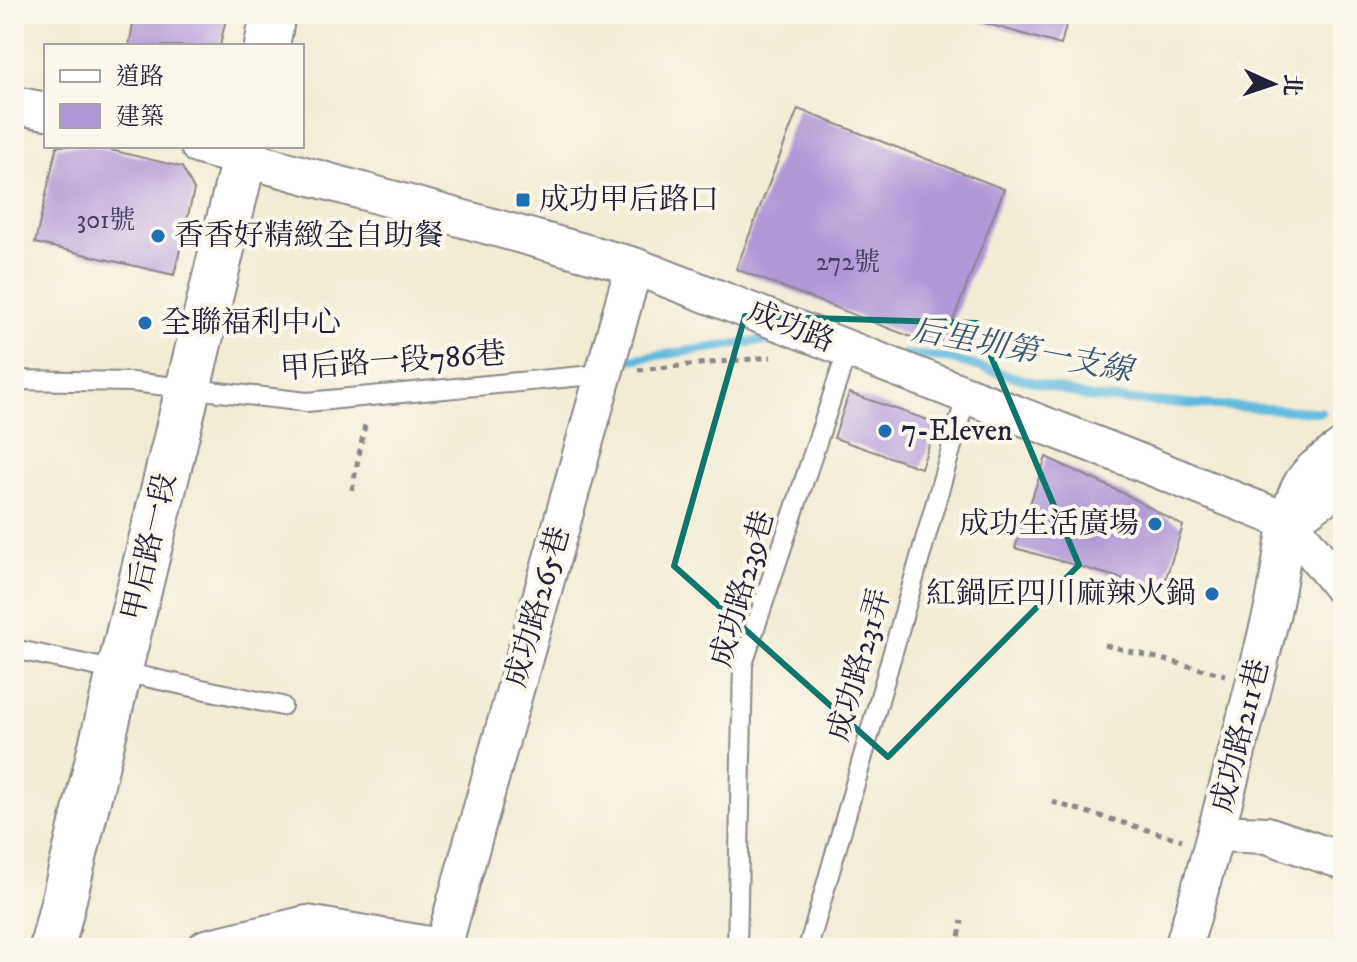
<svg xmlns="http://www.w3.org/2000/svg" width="1357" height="962" font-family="'IM FELL DW Pica','Noto Serif TC',serif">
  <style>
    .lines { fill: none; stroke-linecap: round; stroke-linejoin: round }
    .stream { stroke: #5eb9dc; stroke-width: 9 }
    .building { fill: #b098d7 }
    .service-casing { stroke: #8a8788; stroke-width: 22 }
    .minor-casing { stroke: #8a8788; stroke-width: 40 }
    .secondary-casing { stroke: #8a8788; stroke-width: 48 }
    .path { stroke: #8a8788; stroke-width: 5; stroke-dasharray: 6 6; stroke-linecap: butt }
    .service { stroke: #fff; stroke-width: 18 }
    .minor { stroke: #fff; stroke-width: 36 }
    .secondary { stroke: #fff; stroke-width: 44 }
    .marked { fill: none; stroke: #0f766e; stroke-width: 6; stroke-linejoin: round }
    .poi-dot { fill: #1f6fb2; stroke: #fbf7ec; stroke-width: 3 }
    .labels { text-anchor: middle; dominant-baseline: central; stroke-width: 8; stroke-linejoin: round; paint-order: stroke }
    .number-label { font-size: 26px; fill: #464062 }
    .poi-label { font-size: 30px; fill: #22223b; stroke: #fbf7ec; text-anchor: start }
    .street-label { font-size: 30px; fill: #22223b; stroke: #fbf7ec }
    .water-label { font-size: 32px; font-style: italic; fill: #375773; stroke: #fbf7ec }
  </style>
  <rect width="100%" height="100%" fill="#fbf7ec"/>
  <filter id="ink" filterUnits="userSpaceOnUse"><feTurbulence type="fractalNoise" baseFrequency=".0125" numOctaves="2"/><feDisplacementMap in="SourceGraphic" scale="16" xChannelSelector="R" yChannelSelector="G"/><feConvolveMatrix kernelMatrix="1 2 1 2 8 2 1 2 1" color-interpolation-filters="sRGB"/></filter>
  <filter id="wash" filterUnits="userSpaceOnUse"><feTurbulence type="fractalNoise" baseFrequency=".006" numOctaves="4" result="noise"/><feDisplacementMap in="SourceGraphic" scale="32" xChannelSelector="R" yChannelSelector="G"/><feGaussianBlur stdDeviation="1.8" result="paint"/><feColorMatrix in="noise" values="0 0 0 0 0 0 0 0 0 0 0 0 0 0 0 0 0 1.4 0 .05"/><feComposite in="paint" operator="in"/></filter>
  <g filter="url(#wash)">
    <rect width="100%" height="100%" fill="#f2ecd5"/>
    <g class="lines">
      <path class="stream" d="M 904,354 L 946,358 L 1092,398 L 1321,412
        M 618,361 L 759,341 L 793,344"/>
    </g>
    <g id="blocks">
      <path class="building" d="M 135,14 L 227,14 L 220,46 L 129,46 Z
        M 979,14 L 1069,14 L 1061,45 L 978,21 Z
        M 798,109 L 1004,189 L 942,349 L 736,269 Z
        M 57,146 L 94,146 L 182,167 L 194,190 L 174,275 L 35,243 Z
        M 849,393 L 937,423 L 921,468 L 834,438 Z
        M 1046,457 L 1127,495 L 1183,526 L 1162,590 L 1015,548 Z"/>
    </g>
  </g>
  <g filter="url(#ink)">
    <use href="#blocks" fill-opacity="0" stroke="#8a8788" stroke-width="2"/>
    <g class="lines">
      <g class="service-casing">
        <path id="service" d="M 14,380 L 132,382 L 307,402 L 604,374
          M 14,649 L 282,706
          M 737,948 L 743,664 L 848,349
          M 808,948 L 966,397"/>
      </g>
      <g class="minor-casing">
        <path id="minor" d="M 14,105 L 46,111
          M 199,146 L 634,266 L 1129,458 L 1289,522 L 1343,589
          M 1289,522 L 1343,484
          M 1217,833 L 1267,835 L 1343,861
          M 443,947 L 634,266
          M 206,948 L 307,924 L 446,948
          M 1183,948 C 1216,837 1244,725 1272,612 C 1281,576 1283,526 1297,493 C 1306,471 1324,461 1343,447"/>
      </g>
      <g class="secondary-casing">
        <path id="secondary" d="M 267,46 L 273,14
          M 52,948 L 247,146"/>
      </g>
      <path class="path" d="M 638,370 L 771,357
        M 352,490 L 366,420
        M 1105,645 L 1225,675
        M 1052,802 L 1182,840
        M 957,948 L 962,921"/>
      <use href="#service" class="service"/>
      <use href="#minor" class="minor"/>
      <use href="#secondary" class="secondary"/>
    </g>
  </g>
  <path class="marked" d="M 745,316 L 977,323 L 1079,565 L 888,757 L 674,566 Z"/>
  <g class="poi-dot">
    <rect x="515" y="192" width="16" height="16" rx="4"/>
    <circle cx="158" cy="236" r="8"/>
    <circle cx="145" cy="323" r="8"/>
    <circle cx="885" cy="431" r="8"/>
    <circle cx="1155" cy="524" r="8"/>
    <circle cx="1212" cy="594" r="8"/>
  </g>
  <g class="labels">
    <g class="number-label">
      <text x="106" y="220">301號</text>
      <text x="848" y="262">272號</text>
    </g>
    <g class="poi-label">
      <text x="539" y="200">成功甲后路口</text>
      <text x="174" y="236">香香好精緻全自助餐</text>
      <text x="161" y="323">全聯福利中心</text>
      <text x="901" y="431">7-Eleven</text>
      <text x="1139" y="524" text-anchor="end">成功生活廣場</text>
      <text x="1196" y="594" text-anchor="end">紅鍋匠四川麻辣火鍋</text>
    </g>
    <g class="street-label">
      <text transform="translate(791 327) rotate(22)">成功路</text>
      <text transform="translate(393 362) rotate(-4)">甲后路一段786巷</text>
      <text transform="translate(150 547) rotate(-77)">甲后路一段</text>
      <text transform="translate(743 589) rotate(-74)">成功路239巷</text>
      <text transform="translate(538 607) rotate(-74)">成功路265巷</text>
      <text transform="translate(860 665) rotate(-74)">成功路231弄</text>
      <text transform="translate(1241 736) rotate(-76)">成功路211巷</text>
    </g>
    <g class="water-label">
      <text transform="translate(1022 351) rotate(11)">后里圳第一支線</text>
    </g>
  </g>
  <rect width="1357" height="962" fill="none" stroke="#fbf7ec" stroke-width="48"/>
  <rect x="44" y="44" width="260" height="104" fill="#fbf7ec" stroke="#a4a2a5" stroke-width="2"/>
  <rect x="60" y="70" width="40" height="12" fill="#ffffff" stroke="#a4a2a5" stroke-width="2"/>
  <text x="116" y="84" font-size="24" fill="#22223b">道路</text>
  <rect x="60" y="104" width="40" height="24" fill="#b098d7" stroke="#a4a2a5" stroke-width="2"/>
  <text x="116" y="124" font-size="24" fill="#22223b">建築</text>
  <g transform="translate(1273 84) rotate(93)" stroke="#fbf7ec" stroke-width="6" paint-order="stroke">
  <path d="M0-6L14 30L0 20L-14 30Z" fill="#22223b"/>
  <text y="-12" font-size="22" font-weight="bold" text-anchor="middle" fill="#22223b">北</text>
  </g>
</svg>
